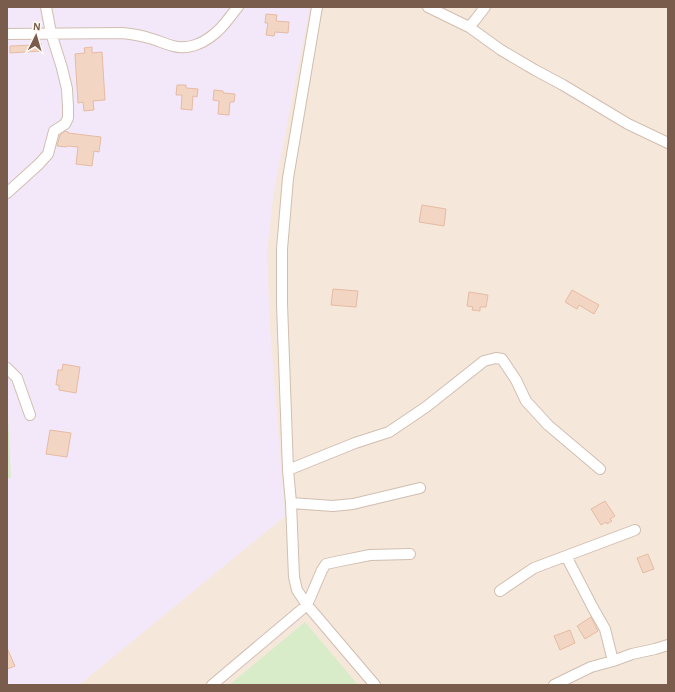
<svg xmlns="http://www.w3.org/2000/svg" width="675" height="692" font-family="'Alegreya Sans',sans-serif">
  <style>
    .residential { fill: #f5e8da }
    .education { fill: #f3e8fa }
    .green { fill: #d8ecc9 }
    .building { fill: #f3d5c3; stroke: #e6bba3 }
    .lines { fill: none; stroke-linecap: round; stroke-linejoin: round }
    .minor-casing { stroke: #d1beb0; stroke-width: 12 }
    .path { stroke: #d9b8a5; stroke-width: 1; stroke-dasharray: 1 3; stroke-linecap: butt }
    .minor { stroke: #fff; stroke-width: 10 }
  </style>
  <rect width="100%" height="100%" fill="#fdf6ec"/>
  <path class="residential" d="M 7,7 L 668,7 L 668,685 L 7,685 Z"/>
  <path class="education" d="M 7,7 L 310,7 L 273,196 L 267,254 L 270,328 L 285,516 L 79,685 L 7,685 Z"/>
  <path class="green" d="M 7,396 L 11,478 L 7,478 Z
    M 305,622 L 358,685 L 229,685 Z"/>
  <path class="building" d="M 266,14 L 277,15 L 276,21 L 289,22 L 288,33 L 275,32 L 274,36 L 266,35 L 268,23 L 265,23 Z
    M 33,43 L 41,43 L 41,51 L 10,53 L 10,46 L 34,45 Z
    M 92,47 L 92,53 L 102,52 L 105,100 L 93,101 L 94,110 L 84,111 L 83,102 L 78,103 L 75,54 L 85,53 L 84,48 Z
    M 177,85 L 186,85 L 186,88 L 198,89 L 197,97 L 193,96 L 192,110 L 181,109 L 182,95 L 176,95 Z
    M 214,90 L 223,91 L 223,93 L 235,94 L 234,102 L 230,102 L 229,115 L 218,114 L 219,101 L 213,100 Z
    M 65,131 L 68,132 L 68,133 L 101,137 L 99,152 L 94,151 L 92,166 L 76,164 L 78,147 L 67,146 L 66,147 L 57,146 L 60,135 Z
    M 422,205 L 446,209 L 444,226 L 419,222 Z
    M 333,289 L 358,291 L 356,307 L 331,305 Z
    M 572,290 L 599,305 L 594,314 L 579,305 L 577,309 L 565,302 Z
    M 469,292 L 488,295 L 486,307 L 480,307 L 480,311 L 472,310 L 473,307 L 467,306 Z
    M 63,364 L 80,367 L 76,393 L 59,390 L 59,385 L 56,385 L 58,370 L 62,370 Z
    M 50,430 L 71,433 L 67,457 L 46,454 Z
    M 605,501 L 615,516 L 610,519 L 612,521 L 607,524 L 606,522 L 601,525 L 591,509 Z
    M 648,554 L 654,569 L 643,573 L 637,558 Z
    M 591,617 L 598,631 L 585,639 L 577,626 Z
    M 570,630 L 575,643 L 560,650 L 554,636 Z
    M 7,648 L 15,666 L 7,669 Z"/>
  <g class="lines">
    <g class="minor-casing">
      <path id="minor" d="M 317,7 L 288,178 L 282,249 L 282,304 L 288,470 L 291,503 L 294,577 L 297,590 L 307,605 L 375,685
        M 428,7 L 469,27 L 501,50 L 535,70 L 563,85 L 628,124 L 668,143
        M 469,27 L 476,19 L 485,7
        M 7,34 L 122,33 C 131,34 140,35 149,38 C 157,40 165,44 173,46 C 187,50 202,44 213,35 C 223,28 230,16 238,7
        M 7,193 L 39,164 L 48,154 L 54,131 L 65,124 L 68,118 L 68,107 L 67,89 L 62,68 L 51,33 L 46,7
        M 7,368 L 17,378 L 30,415
        M 288,470 L 355,443 L 389,432 L 426,407 L 484,361 L 496,358 L 502,359 L 516,380 L 526,401 L 548,425 L 600,469
        M 291,503 L 333,506 L 353,504 L 420,488
        M 566,556 L 593,608 L 605,629 L 613,661
        M 500,591 L 534,568 L 635,530
        M 212,685 L 307,605 L 322,570 L 326,564 L 340,561 L 370,555 L 410,554
        M 554,685 L 591,667 L 613,661 L 632,654 L 655,649 L 668,645"/>
    </g>
    <path class="path" d="M 7,684 L 7,685"/>
    <use href="#minor" class="minor"/>
  </g>
  <rect width="675" height="692" fill="none" stroke="#7a5c4d" stroke-width="16"/>
  <g transform="translate(36 36) rotate(5)" stroke="#fffaf3" stroke-width="3" paint-order="stroke">
  <path d="M0-3L7 15L0 10L-7 15Z" fill="#7a5c4d"/>
  <text y="-6" font-size="11" font-weight="bold" text-anchor="middle" fill="#7a5c4d">N</text>
  </g>
</svg>
